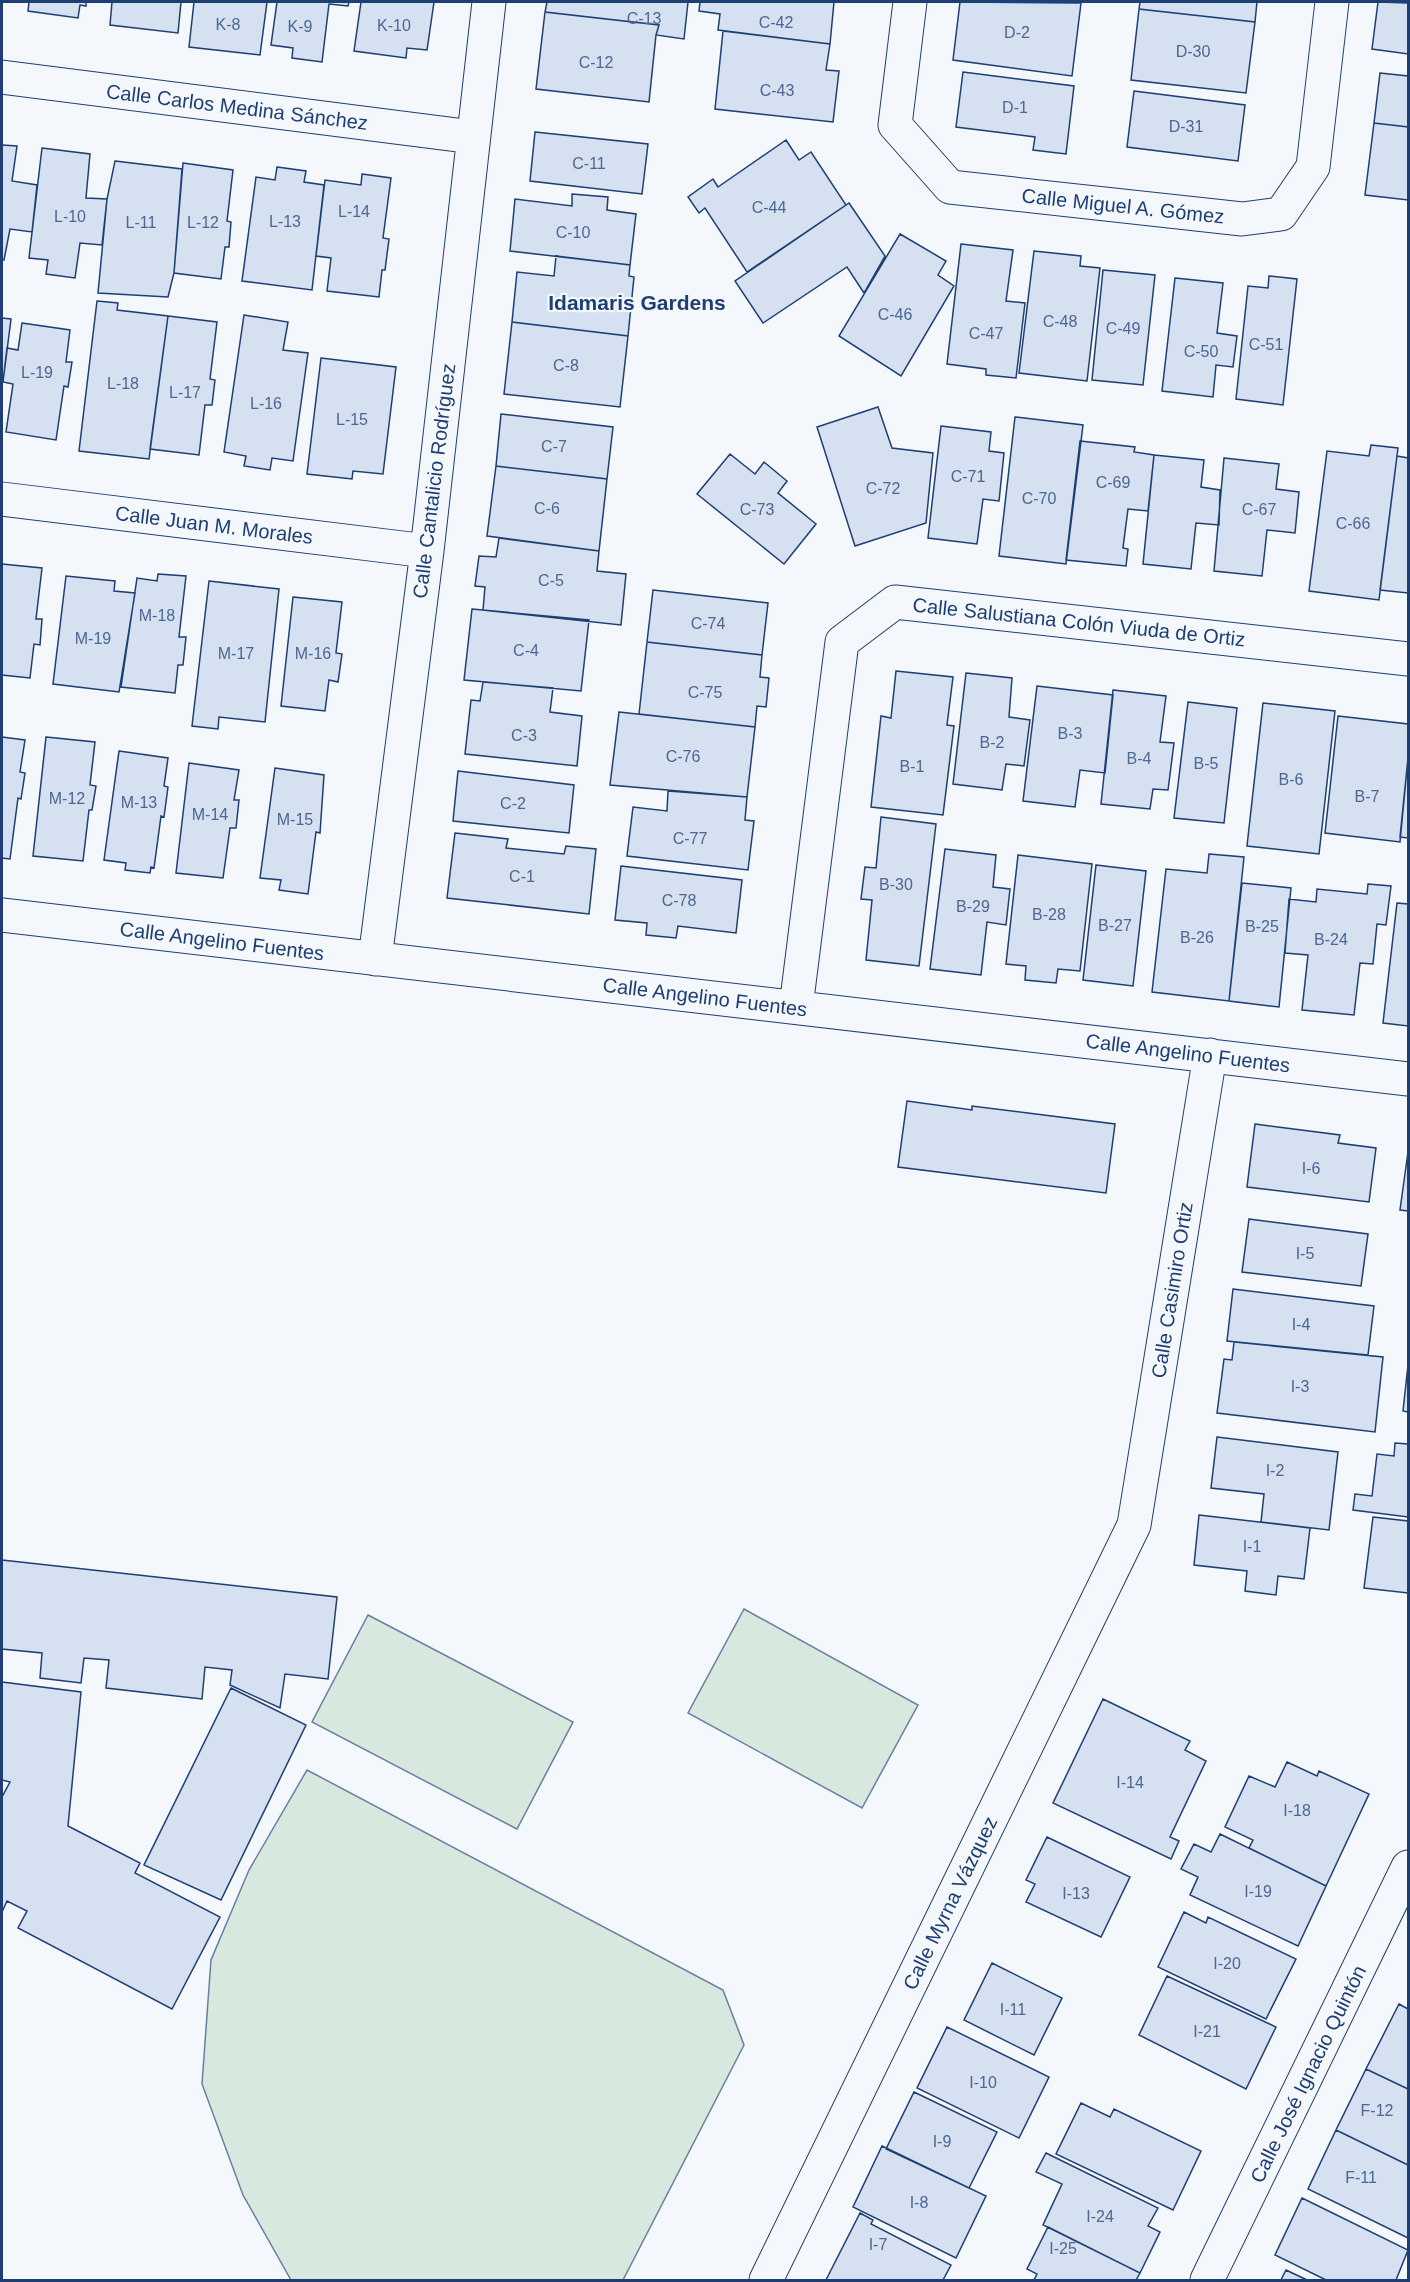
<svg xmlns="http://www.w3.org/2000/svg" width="1410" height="2282" font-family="Arial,sans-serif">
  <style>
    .green { fill: #d7e8df; stroke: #687fa3; stroke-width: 1.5 }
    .building { fill: #d5e0f0; stroke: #1d3f73; stroke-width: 1.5 }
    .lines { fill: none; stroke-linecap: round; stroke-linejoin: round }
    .street-casing { stroke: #1d3f73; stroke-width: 35 }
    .street { stroke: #f4f7fb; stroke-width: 33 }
    .labels { text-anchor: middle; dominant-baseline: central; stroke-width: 4.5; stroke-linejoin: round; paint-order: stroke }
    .number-label { font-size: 16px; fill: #4b6792 }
    .street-label { font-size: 20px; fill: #1d3f73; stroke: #f4f7fb }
    .neighbourhood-label { font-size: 21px; font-weight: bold; fill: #1d3f73; stroke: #f4f7fb }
  </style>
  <rect width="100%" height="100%" fill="#f4f7fb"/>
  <path class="green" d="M 744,1609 L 918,1705 L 862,1808 L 688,1713 Z
    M 368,1615 L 573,1722 L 517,1829 L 312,1722 Z
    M 307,1770 L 723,1990 L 744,2045 L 623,2280 L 291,2280 L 243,2195 L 202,2084 L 211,1960 L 249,1870 Z"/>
  <path class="building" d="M 29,2 L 86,2 L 86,6 L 80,5 L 78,18 L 28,11 Z
    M 112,2 L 181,2 L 178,33 L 110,25 Z
    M 194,2 L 267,2 L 260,55 L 189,47 Z
    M 277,2 L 349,2 L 348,6 L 329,4 L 322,62 L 292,58 L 293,48 L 271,45 Z
    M 361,2 L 434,2 L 427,50 L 407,48 L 406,58 L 354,51 Z
    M 547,2 L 688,2 L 684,39 L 656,35 L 659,25 L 545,12 Z
    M 700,2 L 834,2 L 830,44 L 718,30 L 720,14 L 699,11 Z
    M 960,2 L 1081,3 L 1072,76 L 953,60 Z
    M 1140,2 L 1257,2 L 1255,22 L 1139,9 Z
    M 1378,2 L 1408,3 L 1408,54 L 1372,49 Z
    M 1139,9 L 1255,22 L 1246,93 L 1131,80 Z
    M 545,12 L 659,25 L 656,35 L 649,102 L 536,89 Z
    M 723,31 L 830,44 L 826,70 L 839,71 L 833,122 L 715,109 Z
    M 963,72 L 1074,86 L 1066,154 L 1033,150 L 1035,137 L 956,127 Z
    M 1380,73 L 1408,76 L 1408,127 L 1374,123 Z
    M 1134,91 L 1245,105 L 1238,161 L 1127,147 Z
    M 1374,123 L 1408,127 L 1408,200 L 1365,195 Z
    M 535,132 L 648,144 L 642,194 L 530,181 Z
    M 786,140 L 799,160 L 811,152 L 846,205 L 747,272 L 705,208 L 699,213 L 688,197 L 713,179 L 718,187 Z
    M 2,145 L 17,146 L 12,181 L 37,185 L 32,232 L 10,229 L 4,260 L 2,260 Z
    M 42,148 L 90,154 L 86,198 L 107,199 L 102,245 L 80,243 L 75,278 L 46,274 L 48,260 L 29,258 Z
    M 115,161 L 182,169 L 174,273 L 168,297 L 98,293 L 107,199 Z
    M 183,163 L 233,170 L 227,221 L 231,222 L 229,247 L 225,247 L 221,279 L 174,273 Z
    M 277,167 L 306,171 L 304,182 L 324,185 L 312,290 L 242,281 L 256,177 L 275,180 Z
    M 362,174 L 391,178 L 383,238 L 389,239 L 385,270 L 382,270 L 379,297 L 327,291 L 331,258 L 316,256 L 325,180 L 361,185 Z
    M 572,194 L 608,197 L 607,210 L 636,214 L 630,265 L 510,251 L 515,199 L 572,206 Z
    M 849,203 L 885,256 L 864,293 L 847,267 L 763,323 L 735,281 Z
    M 900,234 L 946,261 L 938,275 L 954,286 L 901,376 L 839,336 Z
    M 961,244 L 1013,250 L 1006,301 L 1025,303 L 1016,378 L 986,375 L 986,369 L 947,364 Z
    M 1034,251 L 1081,256 L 1080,266 L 1100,268 L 1087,381 L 1019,373 Z
    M 556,256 L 630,265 L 629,276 L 634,277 L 628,336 L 512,322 L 517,272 L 554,276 Z
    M 1103,270 L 1155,275 L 1143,385 L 1092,380 Z
    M 1269,276 L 1297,279 L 1283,405 L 1236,399 L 1248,286 L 1268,288 Z
    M 1175,278 L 1223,283 L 1217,333 L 1237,336 L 1233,367 L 1216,365 L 1213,397 L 1162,391 Z
    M 97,301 L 118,303 L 117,310 L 168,316 L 149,459 L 79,451 Z
    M 244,315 L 288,322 L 283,350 L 308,353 L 293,461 L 272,458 L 270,470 L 244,466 L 246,456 L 224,452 Z
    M 168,316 L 217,322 L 210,379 L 215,380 L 212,405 L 205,405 L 199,455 L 150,449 Z
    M 2,318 L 11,319 L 3,382 L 2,382 Z
    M 512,322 L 628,336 L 620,407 L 504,394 Z
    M 22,323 L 70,330 L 66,362 L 72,362 L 68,387 L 64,386 L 56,440 L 6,432 L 13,384 L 3,382 L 7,348 L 18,350 Z
    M 321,358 L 396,367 L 383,474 L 353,471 L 352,479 L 307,474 Z
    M 878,407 L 892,448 L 933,453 L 926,523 L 855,546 L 817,427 Z
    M 501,414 L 613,427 L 607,479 L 496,466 Z
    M 1015,417 L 1083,425 L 1066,564 L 999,556 Z
    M 941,426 L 991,432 L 989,451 L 1004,453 L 999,501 L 983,499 L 977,544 L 928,538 Z
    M 1080,441 L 1135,447 L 1134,452 L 1154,455 L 1148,511 L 1128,509 L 1123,548 L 1128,549 L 1126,566 L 1066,560 Z
    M 1371,445 L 1398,448 L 1379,600 L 1309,591 L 1327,451 L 1369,456 Z
    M 730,454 L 755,474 L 764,462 L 787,481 L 778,493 L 816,524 L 784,564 L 697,494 Z
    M 1154,455 L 1204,460 L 1201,487 L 1220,490 L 1219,525 L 1196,523 L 1191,569 L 1143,564 Z
    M 1397,456 L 1408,458 L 1408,593 L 1380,590 Z
    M 1224,458 L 1279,464 L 1276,489 L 1299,492 L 1295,533 L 1267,530 L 1262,576 L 1214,571 Z
    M 496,466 L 607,479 L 599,551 L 487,536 Z
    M 499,538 L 599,551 L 597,571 L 626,574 L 621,625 L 483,610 L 485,587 L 475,586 L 479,556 L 496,557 Z
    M 2,564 L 42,568 L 36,619 L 42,619 L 40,645 L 34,644 L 30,678 L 2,675 Z
    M 158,574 L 186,576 L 179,637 L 186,637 L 183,665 L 178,665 L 175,693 L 121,687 L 137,578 L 157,581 Z
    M 66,576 L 115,581 L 114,591 L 135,593 L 119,692 L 53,684 Z
    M 209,581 L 279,589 L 265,722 L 219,717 L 218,729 L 192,726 Z
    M 653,590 L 768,603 L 762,655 L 647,642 Z
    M 293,597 L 342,602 L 336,653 L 342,654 L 338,682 L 329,680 L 325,711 L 281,706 Z
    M 472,609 L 589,620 L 581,691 L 464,680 Z
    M 647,642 L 762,655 L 760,677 L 769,678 L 766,707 L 757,706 L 755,727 L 639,714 Z
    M 896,671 L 953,677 L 947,725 L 954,726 L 943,815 L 871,807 L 881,716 L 891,718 Z
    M 966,673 L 1012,678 L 1009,717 L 1030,720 L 1024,766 L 1006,764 L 1002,790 L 953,784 Z
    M 483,682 L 553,688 L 550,712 L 582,716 L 577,766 L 465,754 L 471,700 L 480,701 Z
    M 1037,686 L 1113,695 L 1105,773 L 1080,770 L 1075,807 L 1023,801 Z
    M 1113,690 L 1166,696 L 1160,742 L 1174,743 L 1168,790 L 1153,789 L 1150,809 L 1101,804 Z
    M 1188,702 L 1237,708 L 1224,823 L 1174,818 Z
    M 1263,703 L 1335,711 L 1319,854 L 1247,846 Z
    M 619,712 L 755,727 L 747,797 L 610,785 Z
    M 1338,716 L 1408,724 L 1408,758 L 1400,842 L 1325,833 Z
    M 2,737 L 25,740 L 20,772 L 25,773 L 21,799 L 18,798 L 10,859 L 2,858 Z
    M 46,737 L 95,742 L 90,785 L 96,786 L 92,810 L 89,810 L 83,861 L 33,856 Z
    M 119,751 L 168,758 L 164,786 L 168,787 L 164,817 L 161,816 L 154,868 L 151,867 L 150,873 L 125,870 L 126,863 L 104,860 Z
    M 1408,758 L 1408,838 L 1400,837 Z
    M 189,763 L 239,770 L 234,800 L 239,800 L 236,828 L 230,828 L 223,878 L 176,873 Z
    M 275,768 L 324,775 L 320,833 L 316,832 L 308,894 L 279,890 L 281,880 L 260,878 Z
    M 458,771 L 574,785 L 569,833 L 453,821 Z
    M 668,791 L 747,797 L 745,820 L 754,821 L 748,870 L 627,856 L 633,807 L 667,811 Z
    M 881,817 L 936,824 L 919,966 L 866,960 L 872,900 L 861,899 L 865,867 L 876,868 Z
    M 455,833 L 508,839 L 506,848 L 564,854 L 566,846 L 596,849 L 589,914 L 447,898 Z
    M 945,849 L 996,855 L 993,887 L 1010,889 L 1006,925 L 987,922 L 981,975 L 930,969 Z
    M 1209,854 L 1244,857 L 1229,1001 L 1152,992 L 1166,869 L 1207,873 Z
    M 1018,855 L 1092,864 L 1080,971 L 1058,969 L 1056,983 L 1025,980 L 1026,966 L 1006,964 Z
    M 1096,865 L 1146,871 L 1133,986 L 1083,980 Z
    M 621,866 L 742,880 L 736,933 L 678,926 L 676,938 L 646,935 L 647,923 L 615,920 Z
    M 1242,883 L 1291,888 L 1279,1007 L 1229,1001 Z
    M 1368,884 L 1391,886 L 1386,925 L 1377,924 L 1373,964 L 1360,963 L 1354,1015 L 1302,1010 L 1308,955 L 1285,953 L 1289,899 L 1316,902 L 1317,889 L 1367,894 Z
    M 1397,903 L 1408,904 L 1408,1026 L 1383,1023 Z
    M 907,1101 L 972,1110 L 972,1106 L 1115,1124 L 1106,1193 L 898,1167 Z
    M 1255,1124 L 1340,1135 L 1338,1143 L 1376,1148 L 1369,1202 L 1247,1187 Z
    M 1408,1152 L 1408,1211 L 1400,1210 Z
    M 1249,1219 L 1368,1234 L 1361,1286 L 1242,1272 Z
    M 1233,1289 L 1374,1306 L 1368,1355 L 1227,1341 Z
    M 1234,1342 L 1383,1357 L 1375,1432 L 1217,1413 L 1224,1359 L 1232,1360 Z
    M 1408,1365 L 1408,1412 L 1403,1411 Z
    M 1217,1437 L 1338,1452 L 1329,1530 L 1261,1522 L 1264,1494 L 1211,1488 Z
    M 1395,1443 L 1408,1444 L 1408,1517 L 1353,1510 L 1355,1494 L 1372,1496 L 1377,1454 L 1394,1456 Z
    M 1199,1515 L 1310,1528 L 1304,1579 L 1278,1576 L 1276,1595 L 1245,1591 L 1247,1571 L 1194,1565 Z
    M 1373,1517 L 1408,1521 L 1408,1593 L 1364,1588 Z
    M 2,1560 L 337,1597 L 328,1679 L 285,1674 L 280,1708 L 230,1685 L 232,1670 L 205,1667 L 202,1699 L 106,1688 L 109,1660 L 84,1658 L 81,1683 L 40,1678 L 42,1653 L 2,1649 Z
    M 2,1682 L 81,1692 L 68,1826 L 140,1863 L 135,1873 L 220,1917 L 172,2009 L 18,1928 L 27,1911 L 7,1901 L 2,1912 L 2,1797 L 10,1782 L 2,1780 Z
    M 231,1688 L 306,1725 L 221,1900 L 144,1865 Z
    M 1103,1699 L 1190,1741 L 1185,1750 L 1206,1761 L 1170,1837 L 1179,1841 L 1171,1859 L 1053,1803 Z
    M 1287,1762 L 1317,1776 L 1319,1771 L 1369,1794 L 1326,1886 L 1249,1848 L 1253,1840 L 1225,1827 L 1249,1776 L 1275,1787 Z
    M 1220,1834 L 1326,1886 L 1298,1946 L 1190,1895 L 1198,1877 L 1181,1869 L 1194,1844 L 1211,1852 Z
    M 1047,1837 L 1130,1877 L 1101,1937 L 1026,1902 L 1035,1884 L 1026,1880 Z
    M 1184,1912 L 1206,1923 L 1208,1917 L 1296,1959 L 1266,2019 L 1158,1967 Z
    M 992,1963 L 1062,1998 L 1034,2055 L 964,2020 Z
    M 1167,1976 L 1276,2027 L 1246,2089 L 1139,2035 Z
    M 1399,2004 L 1408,2009 L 1408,2089 L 1366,2069 Z
    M 947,2027 L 1049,2077 L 1019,2138 L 917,2088 Z
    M 1366,2069 L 1408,2089 L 1408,2165 L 1336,2130 Z
    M 914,2092 L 997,2132 L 969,2188 L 886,2149 Z
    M 1081,2103 L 1110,2117 L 1114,2109 L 1201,2151 L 1173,2210 L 1056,2154 Z
    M 1336,2130 L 1408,2165 L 1408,2238 L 1308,2189 Z
    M 882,2146 L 986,2196 L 956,2258 L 853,2207 Z
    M 1046,2153 L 1158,2208 L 1148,2226 L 1160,2232 L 1140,2273 L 1043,2225 L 1062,2184 L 1036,2172 Z
    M 1302,2198 L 1408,2250 L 1396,2280 L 1326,2280 L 1275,2255 Z
    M 860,2213 L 873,2220 L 871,2224 L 951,2265 L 943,2280 L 826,2280 Z
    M 1048,2227 L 1140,2273 L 1136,2280 L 1034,2280 L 1037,2274 L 1027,2269 Z
    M 1286,2270 L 1307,2280 L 1281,2280 Z"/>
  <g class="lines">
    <g class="street-casing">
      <path id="street" d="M 910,2 L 895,125 L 950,187 L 1242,219 L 1281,214 L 1313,167 L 1332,2
        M 2,77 L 473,137
        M 2,499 L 427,551
        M 2,915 L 1408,1079
        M 375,959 L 427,551 L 489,2
        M 796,1007 L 842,642 L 895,602 L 1408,659
        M 766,2280 L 1134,1525 L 1210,1055
        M 1207,2280 L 1408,1867"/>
    </g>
    <use href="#street" class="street"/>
  </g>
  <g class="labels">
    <g class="number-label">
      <text x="644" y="18">C-13</text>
      <text x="776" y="22">C-42</text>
      <text x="228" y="24">K-8</text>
      <text x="394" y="25">K-10</text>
      <text x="300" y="26">K-9</text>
      <text x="1017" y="32">D-2</text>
      <text x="1193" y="51">D-30</text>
      <text x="596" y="62">C-12</text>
      <text x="777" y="90">C-43</text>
      <text x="1015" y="107">D-1</text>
      <text x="1186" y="126">D-31</text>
      <text x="589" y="163">C-11</text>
      <text x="769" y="207">C-44</text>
      <text x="354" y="211">L-14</text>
      <text x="70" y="216">L-10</text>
      <text x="285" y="221">L-13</text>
      <text x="141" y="222">L-11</text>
      <text x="203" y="222">L-12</text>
      <text x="573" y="232">C-10</text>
      <text x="895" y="314">C-46</text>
      <text x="1060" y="321">C-48</text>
      <text x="1123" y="328">C-49</text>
      <text x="986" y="333">C-47</text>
      <text x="1266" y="344">C-51</text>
      <text x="1201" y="351">C-50</text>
      <text x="566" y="365">C-8</text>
      <text x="37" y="372">L-19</text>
      <text x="123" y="383">L-18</text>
      <text x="185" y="392">L-17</text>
      <text x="266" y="403">L-16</text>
      <text x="352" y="419">L-15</text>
      <text x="554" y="446">C-7</text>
      <text x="968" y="476">C-71</text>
      <text x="1113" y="482">C-69</text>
      <text x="883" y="488">C-72</text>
      <text x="1039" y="498">C-70</text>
      <text x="547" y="508">C-6</text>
      <text x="757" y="509">C-73</text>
      <text x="1259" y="509">C-67</text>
      <text x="1353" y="523">C-66</text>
      <text x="551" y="580">C-5</text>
      <text x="157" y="615">M-18</text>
      <text x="708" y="623">C-74</text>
      <text x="93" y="638">M-19</text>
      <text x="526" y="650">C-4</text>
      <text x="236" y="653">M-17</text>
      <text x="313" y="653">M-16</text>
      <text x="705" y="692">C-75</text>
      <text x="1070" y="733">B-3</text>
      <text x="524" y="735">C-3</text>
      <text x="992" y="742">B-2</text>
      <text x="683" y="756">C-76</text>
      <text x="1139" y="758">B-4</text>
      <text x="1206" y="763">B-5</text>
      <text x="912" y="766">B-1</text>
      <text x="1291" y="779">B-6</text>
      <text x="1367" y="796">B-7</text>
      <text x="67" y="798">M-12</text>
      <text x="139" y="802">M-13</text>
      <text x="513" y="803">C-2</text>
      <text x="210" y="814">M-14</text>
      <text x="295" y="819">M-15</text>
      <text x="690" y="838">C-77</text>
      <text x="522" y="876">C-1</text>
      <text x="896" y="884">B-30</text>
      <text x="679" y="900">C-78</text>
      <text x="973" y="906">B-29</text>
      <text x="1049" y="914">B-28</text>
      <text x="1115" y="925">B-27</text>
      <text x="1262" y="926">B-25</text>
      <text x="1197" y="937">B-26</text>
      <text x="1331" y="939">B-24</text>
      <text x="1311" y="1168">I-6</text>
      <text x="1305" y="1253">I-5</text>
      <text x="1301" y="1324">I-4</text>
      <text x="1300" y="1386">I-3</text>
      <text x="1275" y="1470">I-2</text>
      <text x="1252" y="1546">I-1</text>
      <text x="1130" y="1782">I-14</text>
      <text x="1297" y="1810">I-18</text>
      <text x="1258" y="1891">I-19</text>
      <text x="1076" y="1893">I-13</text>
      <text x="1227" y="1963">I-20</text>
      <text x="1013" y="2009">I-11</text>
      <text x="1207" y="2031">I-21</text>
      <text x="983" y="2082">I-10</text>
      <text x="1377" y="2110">F-12</text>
      <text x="942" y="2141">I-9</text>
      <text x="1361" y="2177">F-11</text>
      <text x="919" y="2202">I-8</text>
      <text x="1100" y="2216">I-24</text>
      <text x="878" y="2244">I-7</text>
      <text x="1063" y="2248">I-25</text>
    </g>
    <g class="street-label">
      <text transform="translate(237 107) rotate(7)">Calle Carlos Medina Sánchez</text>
      <text transform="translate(1123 206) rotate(6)">Calle Miguel A. Gómez</text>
      <text transform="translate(434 481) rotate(-83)">Calle Cantalicio Rodríguez</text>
      <text transform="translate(214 525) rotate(7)">Calle Juan M. Morales</text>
      <text transform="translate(1079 622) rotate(6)">Calle Salustiana Colón Viuda de Ortiz</text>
      <text transform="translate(222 941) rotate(7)">Calle Angelino Fuentes</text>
      <text transform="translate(705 997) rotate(7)">Calle Angelino Fuentes</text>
      <text transform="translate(1188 1053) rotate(7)">Calle Angelino Fuentes</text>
      <text transform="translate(1172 1290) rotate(-81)">Calle Casimiro Ortiz</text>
      <text transform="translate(950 1903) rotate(-64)">Calle Myrna Vázquez</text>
      <text transform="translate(1308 2074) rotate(-64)">Calle José Ignacio Quintón</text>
    </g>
    <g class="neighbourhood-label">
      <text x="637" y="302">Idamaris Gardens</text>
    </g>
  </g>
  <rect width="1410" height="2282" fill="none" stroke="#1d3f73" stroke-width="6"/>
</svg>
